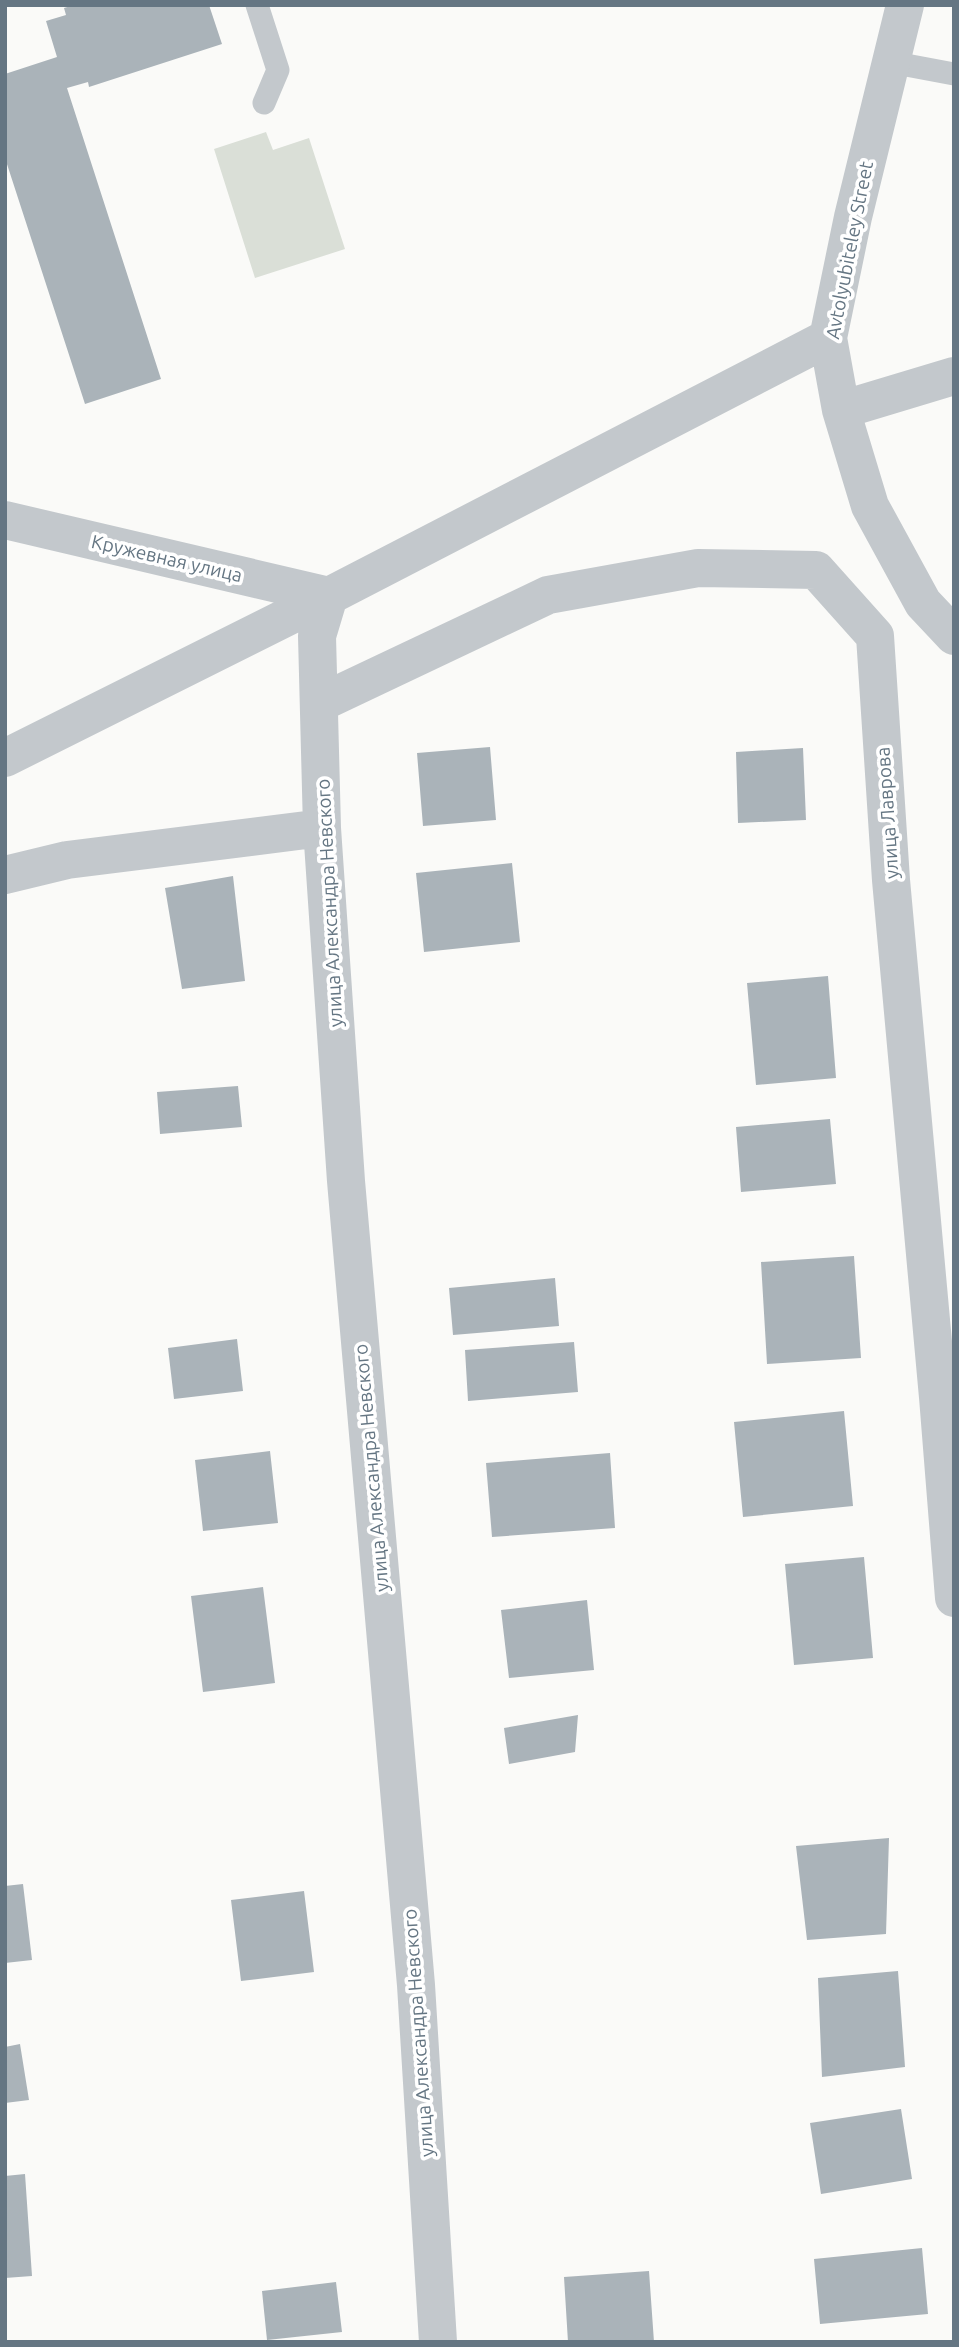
<svg xmlns="http://www.w3.org/2000/svg" width="959" height="2347" font-family="Ubuntu,sans-serif">
  <style>
    .green { fill: #dadfd7 }
    .building { fill: #aab3b9 }
    .lines { fill: none; stroke-linecap: round; stroke-linejoin: round }
    .service { stroke: #c3c8cc; stroke-width: 23 }
    .minor { stroke: #c3c8cc; stroke-width: 38 }
    .labels { text-anchor: middle; dominant-baseline: central; stroke-width: 7; stroke-linejoin: round; paint-order: stroke }
    .street-label { font-size: 19px; fill: #657683; stroke: #fff }
  </style>
  <rect width="100%" height="100%" fill="#fafaf8"/>
  <path class="green" d="M 266,132 L 273,150 L 309,138 L 345,249 L 255,278 L 214,149 Z"/>
  <path class="building" d="M 74,5 L 209,5 L 222,44 L 89,87 L 88,82 L 67,88 L 161,379 L 85,404 L 5,158 L 5,74 L 57,57 L 46,21 L 66,15 L 64,8 Z
    M 490,747 L 496,820 L 423,826 L 417,753 Z
    M 803,748 L 806,820 L 738,823 L 736,752 Z
    M 512,863 L 520,942 L 424,952 L 416,873 Z
    M 233,876 L 245,981 L 182,989 L 165,888 Z
    M 828,976 L 836,1078 L 756,1085 L 747,983 Z
    M 238,1086 L 242,1127 L 160,1134 L 157,1092 Z
    M 830,1119 L 836,1184 L 741,1192 L 736,1127 Z
    M 854,1256 L 861,1358 L 767,1364 L 761,1262 Z
    M 555,1278 L 559,1326 L 453,1335 L 449,1288 Z
    M 237,1339 L 243,1391 L 174,1399 L 168,1348 Z
    M 574,1342 L 578,1392 L 468,1401 L 465,1350 Z
    M 844,1411 L 853,1506 L 743,1517 L 734,1422 Z
    M 270,1451 L 278,1523 L 203,1531 L 195,1460 Z
    M 610,1453 L 615,1528 L 492,1537 L 486,1463 Z
    M 864,1557 L 873,1658 L 794,1665 L 785,1564 Z
    M 263,1587 L 275,1683 L 203,1692 L 191,1596 Z
    M 587,1600 L 594,1670 L 509,1678 L 501,1610 Z
    M 578,1715 L 575,1752 L 509,1764 L 504,1728 Z
    M 889,1838 L 886,1934 L 807,1940 L 796,1846 Z
    M 23,1884 L 32,1960 L 5,1963 L 5,1886 Z
    M 304,1891 L 314,1972 L 241,1981 L 231,1900 Z
    M 898,1971 L 905,2067 L 822,2077 L 818,1978 Z
    M 20,2044 L 29,2100 L 5,2103 L 5,2047 Z
    M 901,2109 L 912,2179 L 821,2194 L 810,2123 Z
    M 25,2174 L 32,2276 L 5,2278 L 5,2176 Z
    M 922,2248 L 928,2314 L 820,2324 L 814,2259 Z
    M 649,2271 L 654,2342 L 568,2342 L 564,2277 Z
    M 336,2282 L 342,2332 L 267,2340 L 262,2291 Z"/>
  <g class="lines">
    <path class="service" d="M 257,5 L 278,70 L 264,103
      M 890,62 L 954,74"/>
    <path class="minor" d="M 905,5 L 853,217 L 828,338 L 841,410 L 870,506 L 923,603 L 954,636
      M 841,410 L 954,376
      M 5,520 L 329,596 L 317,636 L 322,828 L 346,1181 L 416,1985 L 438,2342
      M 320,703 L 548,595 L 698,568 L 816,570 L 875,636 L 891,880 L 938,1397 L 954,1598
      M 5,758 L 329,596 L 828,338
      M 5,875 L 67,860 L 322,828"/>
  </g>
  <g class="labels">
    <g class="street-label">
      <text transform="translate(849 250) rotate(-79)">Avtolyubiteley Street</text>
      <text transform="translate(167 558) rotate(13)">Кружевная улица</text>
      <text transform="translate(887 813) rotate(-94)">улица Лаврова</text>
      <text transform="translate(329 903) rotate(-93)">улица Александра Невского</text>
      <text transform="translate(371 1468) rotate(-95)">улица Александра Невского</text>
      <text transform="translate(418 2033) rotate(-94)">улица Александра Невского</text>
    </g>
  </g>
  <rect width="959" height="2347" fill="none" stroke="#657683" stroke-width="14"/>
</svg>
